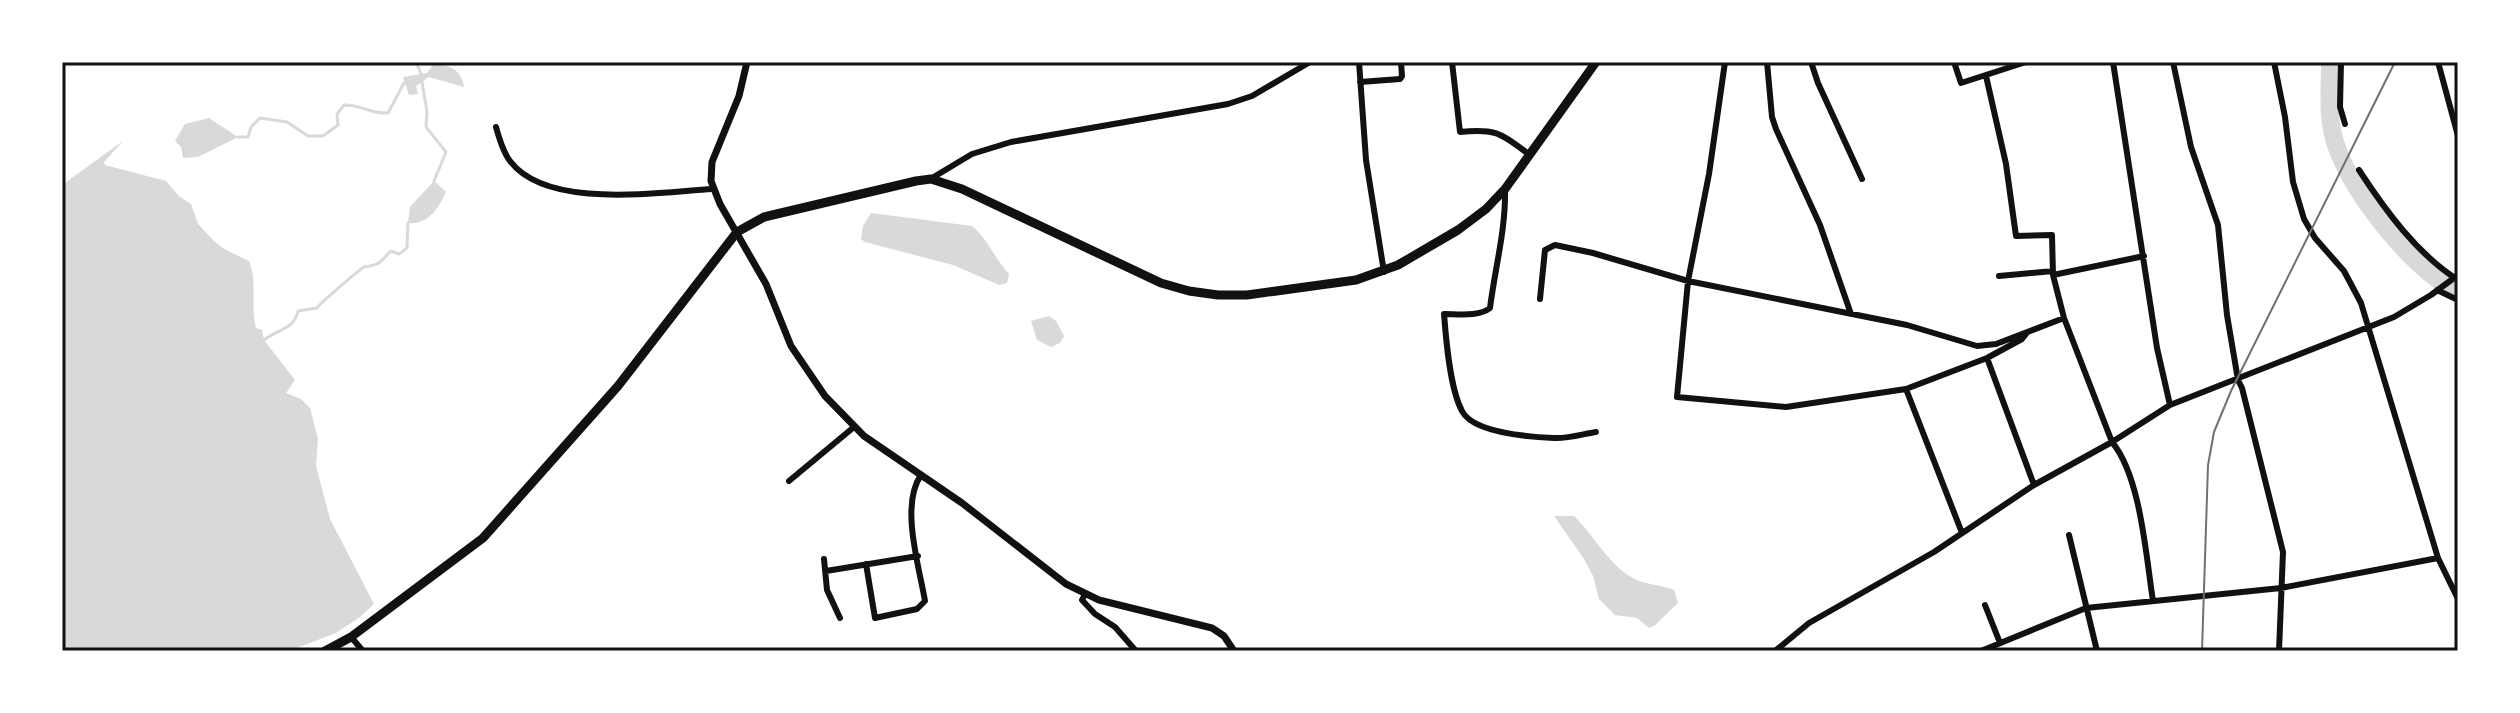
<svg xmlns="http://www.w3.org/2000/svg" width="2520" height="713" font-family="'Roboto Serif',serif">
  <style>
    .water { fill: #d9d9d9 }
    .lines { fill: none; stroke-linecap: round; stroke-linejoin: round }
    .stream { stroke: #d9d9d9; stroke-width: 3 }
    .river { stroke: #d9d9d9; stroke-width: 18 }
    .minor { stroke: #111; stroke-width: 6 }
    .tertiary { stroke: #111; stroke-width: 7 }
    .primary { stroke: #111; stroke-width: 9 }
    .tram { stroke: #707070; stroke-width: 2 }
    .neatline { fill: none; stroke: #111; stroke-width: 3 }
  </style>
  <rect width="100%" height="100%" fill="#fff"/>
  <path class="water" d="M 434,63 C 451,66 461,69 464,87 L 429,77 L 416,86 L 418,94 L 409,95 L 403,77 L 427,73 Z
    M 209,118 L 238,137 L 198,157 L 183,158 L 181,147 L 175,141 L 185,124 Z
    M 123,141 L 104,162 L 105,165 L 166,181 L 179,196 L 191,204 L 198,224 L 214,241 L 224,249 L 249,261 C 258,283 250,306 256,328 L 262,330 L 264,340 L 295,380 L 286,393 L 301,399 L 310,408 L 318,439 L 316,466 L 330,519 L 374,604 L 360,617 L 336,633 L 289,651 L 62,651 L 62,185 Z
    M 434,181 L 446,192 C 439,208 428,225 408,223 L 410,207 Z
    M 871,213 L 972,226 C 988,239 995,259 1009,274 L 1007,283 L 999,285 L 953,265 L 865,242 L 861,239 L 863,226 Z
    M 1049,316 L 1056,321 L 1064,336 L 1060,343 L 1051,347 L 1037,340 L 1031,321 Z
    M 1554,516 L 1574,516 C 1595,536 1610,568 1637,580 C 1649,585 1662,585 1674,590 L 1678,603 L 1654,626 L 1649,628 L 1637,618 L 1615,615 L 1599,599 L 1593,576 L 1584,559 Z"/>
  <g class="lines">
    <path class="stream" d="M 416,62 L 421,74
      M 422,82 L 427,112 L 426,127 L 446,152 L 434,181
      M 238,137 L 248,137 L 251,127 L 260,118 L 287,122 L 308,136 L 323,136 L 338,125 L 337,114 L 344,105 C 363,105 370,114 388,113 L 404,83
      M 264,340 C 277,329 294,330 298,311 L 317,308 C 319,304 359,270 364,267 C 368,266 373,266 377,264 C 382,262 386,255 391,251 L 399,254 L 407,248 L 408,223"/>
    <path class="river" d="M 2330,62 C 2330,88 2327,117 2335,142 C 2351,192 2411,268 2458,292"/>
    <path class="minor" d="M 1359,62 L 1366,160 L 1384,272
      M 1452,62 L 1460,132 C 1497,128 1501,134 1530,155
      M 1725,62 L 1709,174 L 1688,281 L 1677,397 L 1786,407 L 1906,389 L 1987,358 L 2022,339 L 2026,334
      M 1767,62 L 1772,117 L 1776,129 L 1820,225 L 1851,314
      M 1811,62 L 1818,83 L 1862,179
      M 1954,62 L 1961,83 L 2026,62
      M 2113,62 L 2157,348 L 2170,405
      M 2173,62 L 2191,147 L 2218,225 L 2227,315 L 2238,380 L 2242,388 L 2283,552 L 2279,651
      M 2274,62 L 2285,117 L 2293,182 L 2304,219 L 2315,238 L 2344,271 L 2361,303 L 2438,558
      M 2341,62 L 2340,107 L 2345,124
      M 2438,62 L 2458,136
      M 1986,76 L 2006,164 L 2016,236 L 2052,235 L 2053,275 L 2064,318 L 2112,442 C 2141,477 2146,557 2153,601
      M 1360,82 L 1400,79 L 1402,76 L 1401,62
      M 496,127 C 499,138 503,152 510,161 C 547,210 659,192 712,189
      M 2359,170 C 2385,210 2417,254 2458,280
      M 932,178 L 972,154 L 1011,142 L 1228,104 L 1252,96 L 1310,62
      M 1505,189 C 1506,229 1495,268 1490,308 C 1479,317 1458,314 1444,314 C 1446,340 1450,389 1462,411 C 1473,433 1531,437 1554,438 C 1567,439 1583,434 1596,432
      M 2053,275 L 2144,256
      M 1999,276 L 2053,271
      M 2437,290 L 2458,300
      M 1540,299 L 1545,250 L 1555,245 L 1593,253 L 1688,281 L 1907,325 L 1977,346 L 1996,344 L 2064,318
      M 1987,358 L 2034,485
      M 1906,389 L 1962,533
      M 789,481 L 854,427
      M 2069,535 L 2097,651
      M 824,559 L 827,590 L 840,618
      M 866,564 L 875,618 L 917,609 L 925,601 C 919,566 900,505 921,475
      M 826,571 L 918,556
      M 1085,594 L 1082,600 L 1095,614 L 1115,627 L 1136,651
      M 1985,605 L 2000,643
      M 351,637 L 363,651
      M 1775,651 L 1809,623 L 1934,552 L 2034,485 L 2112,442 L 2170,405 L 2394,317 L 2431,295 L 2458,275
      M 1981,651 L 2086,608 L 2281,588 L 2438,558 L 2458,599"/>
    <path class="tertiary" d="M 747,62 L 739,96 L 712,162 L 711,181 L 720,204 L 766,284 L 791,346 L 825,396 L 864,436 L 962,503 L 1066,584 L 1099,600 L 1212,628 L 1224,636 L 1234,651"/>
    <path class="primary" d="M 325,651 L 351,637 L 483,538 L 618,386 L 737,232 L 764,217 L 916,181 L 931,179 L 962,189 L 1161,283 L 1189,291 L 1218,295 L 1247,295 L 1356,280 L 1398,265 L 1458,230 L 1486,209 L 1505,189 L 1596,62"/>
    <path class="tram" d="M 2202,651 L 2208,465 L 2214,432 L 2231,391 L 2395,62"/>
  </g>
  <rect width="2520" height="713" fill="none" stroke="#ffffff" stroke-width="128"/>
  <rect x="64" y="64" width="2392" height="585" class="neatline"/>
</svg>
